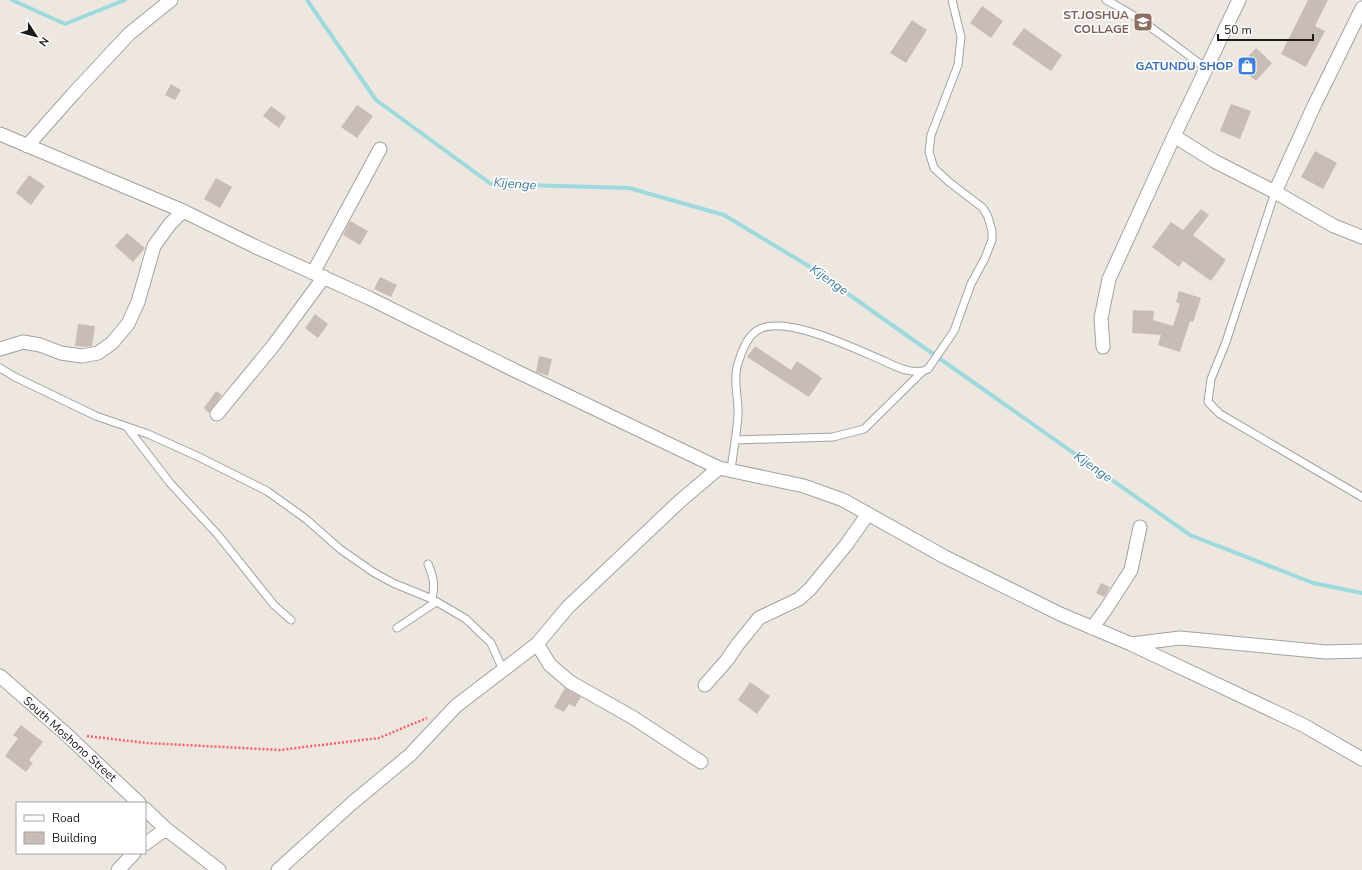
<svg xmlns="http://www.w3.org/2000/svg" width="1362" height="870" font-family="'Nunito Sans',sans-serif">
  <style>
    .lines { fill: none; stroke-linecap: round; stroke-linejoin: round }
    .stream { stroke: #9ed9de; stroke-width: 4 }
    .building { fill: #c9bcb6 }
    .service-casing { stroke: #a2a2a2; stroke-width: 9 }
    .minor-casing { stroke: #a2a2a2; stroke-width: 15 }
    .path { stroke: #ff6067; stroke-width: 2.5; stroke-dasharray: 2 2; stroke-linecap: butt }
    .service { stroke: #fff; stroke-width: 7 }
    .minor { stroke: #fff; stroke-width: 13 }
    .labels { text-anchor: middle; dominant-baseline: central; stroke-width: 3.5; stroke-linejoin: round; paint-order: stroke }
    .education-label { font-size: 12px; font-weight: bold; fill: #785e54; stroke: #fff; text-anchor: end }
    .shop-label { font-size: 12px; font-weight: bold; fill: #366cbe; stroke: #fff; text-anchor: end }
    .street-label { font-size: 12px; fill: #1b1b1b; stroke: #fff }
    .water-label { font-size: 13px; font-style: italic; fill: #3f7d9e; stroke: #fff }
  </style>
  <rect width="100%" height="100%" fill="#eee7e0"/>
  <g class="lines">
    <path class="stream" d="M 12,0 L 65,24 L 125,0
      M 307,0 L 376,100 L 491,184 L 629,188 L 724,215 L 807,265 L 1190,535 L 1313,583 L 1362,593"/>
  </g>
  <path class="building" d="M 1308,0 L 1328,0 L 1315,26 L 1325,31 L 1306,67 L 1281,54 Z
    M 982,6 L 1003,21 L 991,38 L 970,23 Z
    M 912,20 L 927,30 L 906,63 L 890,53 Z
    M 1024,28 L 1062,55 L 1051,71 L 1012,44 Z
    M 1256,48 L 1272,63 L 1256,81 L 1239,66 Z
    M 171,84 L 181,90 L 175,100 L 165,95 Z
    M 1231,104 L 1251,111 L 1240,139 L 1220,131 Z
    M 357,105 L 373,116 L 357,138 L 341,127 Z
    M 271,106 L 286,117 L 279,128 L 263,116 Z
    M 1315,151 L 1337,163 L 1323,189 L 1301,177 Z
    M 29,175 L 45,186 L 31,205 L 16,193 Z
    M 216,178 L 232,187 L 220,208 L 204,199 Z
    M 1201,209 L 1209,215 L 1193,235 L 1226,260 L 1211,281 L 1183,261 L 1179,267 L 1152,247 L 1171,222 L 1183,230 Z
    M 350,221 L 368,231 L 360,245 L 343,235 Z
    M 127,233 L 145,248 L 133,262 L 115,246 Z
    M 380,277 L 397,285 L 391,297 L 374,289 Z
    M 1179,291 L 1201,298 L 1193,322 L 1190,321 L 1180,352 L 1158,345 L 1161,335 L 1132,333 L 1133,310 L 1154,311 L 1153,320 L 1173,326 L 1180,304 L 1176,302 Z
    M 315,314 L 328,324 L 318,338 L 305,328 Z
    M 78,324 L 95,326 L 92,346 L 85,347 L 75,346 Z
    M 755,346 L 791,370 L 797,361 L 822,378 L 809,397 L 747,357 Z
    M 539,356 L 552,359 L 548,376 L 536,372 Z
    M 216,391 L 222,395 L 209,413 L 204,408 Z
    M 1101,583 L 1110,587 L 1104,597 L 1096,593 Z
    M 750,682 L 770,696 L 757,714 L 738,700 Z
    M 565,688 L 581,697 L 575,707 L 569,704 L 564,712 L 554,707 Z
    M 21,725 L 43,742 L 29,760 L 33,763 L 26,772 L 5,756 L 18,738 L 13,735 Z"/>
  <g class="lines">
    <g class="service-casing">
      <path id="service" d="M 1106,0 C 1142,18 1174,45 1207,69
        M 1275,192 L 1226,342 L 1211,379 L 1208,402 L 1220,414 L 1362,497
        M 0,368 L 15,377 L 96,416 L 148,434 L 199,457 L 267,491 L 306,519 L 340,549 L 373,572 L 393,583 L 432,599 L 466,619 L 491,643 L 503,670
        M 127,427 L 170,483 L 218,535 L 274,605 L 291,620
        M 735,440 L 833,437 L 864,429 L 923,371
        M 731,470 C 733,452 737,434 738,415 C 739,399 733,383 737,367 C 740,356 746,339 755,332 C 780,311 857,350 884,361 C 896,367 915,376 928,369 L 954,331 L 971,284 L 985,258 L 992,240 L 992,231 L 988,217 L 983,208 L 949,182 L 934,168 L 929,152 L 931,135 L 958,65 L 961,37 L 952,0
        M 428,564 C 434,578 435,585 432,599
        M 397,628 L 436,602"/>
    </g>
    <g class="minor-casing">
      <path id="minor" d="M 0,134 L 183,211 L 254,246 L 369,298 L 518,372 L 719,468
        M 1174,136 L 1214,161 L 1275,192 L 1334,226 L 1362,237
        M 27,146 L 74,93 L 129,34 L 171,0
        M 1275,192 L 1313,108 L 1362,8
        M 313,273 L 380,149
        M 1103,347 L 1101,318 L 1109,279 L 1174,136 L 1239,0
        M 0,349 L 23,342 L 40,345 L 61,353 L 82,356 L 98,353 L 112,343 L 128,324 L 138,302 L 154,246 L 170,224 L 183,211
        M 217,414 L 273,346 L 324,277
        M 1092,628 L 1106,609 L 1131,570 L 1140,527
        M 537,644 L 550,665 L 570,682 L 632,717 L 701,762
        M 1131,644 L 1180,638 L 1326,652 L 1362,651
        M 0,676 L 66,734 L 139,803
        M 705,685 L 727,660 L 738,644 L 759,618 L 799,599 L 810,589 L 846,545 L 868,514
        M 145,809 L 166,829 L 219,870
        M 145,844 L 166,829
        M 118,870 L 134,853
        M 278,870 L 351,804 L 410,755 L 456,706 L 537,644 L 568,607 L 680,501 L 719,468 L 804,486 L 843,500 L 945,557 L 1060,614 L 1131,644 L 1303,725 L 1362,759"/>
    </g>
    <path class="path" d="M 87,736 L 147,743 L 280,750 L 379,738 L 427,718"/>
    <use href="#service" class="service"/>
    <use href="#minor" class="minor"/>
  </g>
  <defs>
    <g id="university-square" transform="scale(1)"><rect x="-9" y="-9" width="18" height="18" rx="4" fill="#8d6e63" stroke="#fff"/><path d="M0-5L7-2L0 1L-7-2ZM-4 1L0 2.5L4 1V4Q0 6-4 4Z" fill="#fff"/></g>
    <g id="shop-square" transform="scale(1)"><rect x="-9" y="-9" width="18" height="18" rx="4" fill="#3f7fe0" stroke="#fff"/><path d="M-5-2.5h2.3a2.7 3.5 0 0 1 5.4 0H5L5.5 6h-11ZM-1.5-2.5h3a1.5 2.3 0 0 0-3 0Z" fill="#fff"/></g>
  </defs>
  <g fill-rule="evenodd">
    <use href="#university-square" x="1143" y="22"/>
    <use href="#shop-square" x="1247" y="66"/>
  </g>
  <g class="labels">
    <g class="education-label">
      <text x="1129" y="15">ST.JOSHUA<tspan x="1129" dy="14">COLLAGE</tspan></text>
    </g>
    <g class="shop-label">
      <text x="1233" y="66">GATUNDU SHOP</text>
    </g>
    <g class="street-label">
      <text transform="translate(70 739) rotate(42)">South Moshono Street</text>
    </g>
    <g class="water-label">
      <text transform="translate(515 184) rotate(4)">Kijenge</text>
      <text transform="translate(829 280) rotate(35)">Kijenge</text>
      <text transform="translate(1093 467) rotate(35)">Kijenge</text>
    </g>
  </g>
  <rect x="16" y="802" width="130" height="52" fill="#ffffff" stroke="#a4a4a4"/>
  <rect x="24" y="815" width="20" height="6" fill="#ffffff" stroke="#a4a4a4"/>
  <text x="52" y="822" font-size="12" fill="#1b1b1b">Road</text>
  <rect x="24" y="832" width="20" height="12" fill="#c9bcb6" stroke="#a4a4a4"/>
  <text x="52" y="842" font-size="12" fill="#1b1b1b">Building</text>
  <g transform="translate(36 36) rotate(126)" stroke="#ffffff" stroke-width="3" paint-order="stroke">
  <path d="M0-3L7 15L0 10L-7 15Z" fill="#1b1b1b"/>
  <text y="-6" font-size="11" font-weight="bold" text-anchor="middle" fill="#1b1b1b">N</text>
  </g>
  <path d="M1218 34v6h95v-6" fill="none" stroke="#1b1b1b" stroke-width="2"/>
  <text x="1224" y="34" font-size="12" fill="#1b1b1b" stroke="#ffffff" stroke-width="3" paint-order="stroke">50 m</text>
</svg>
